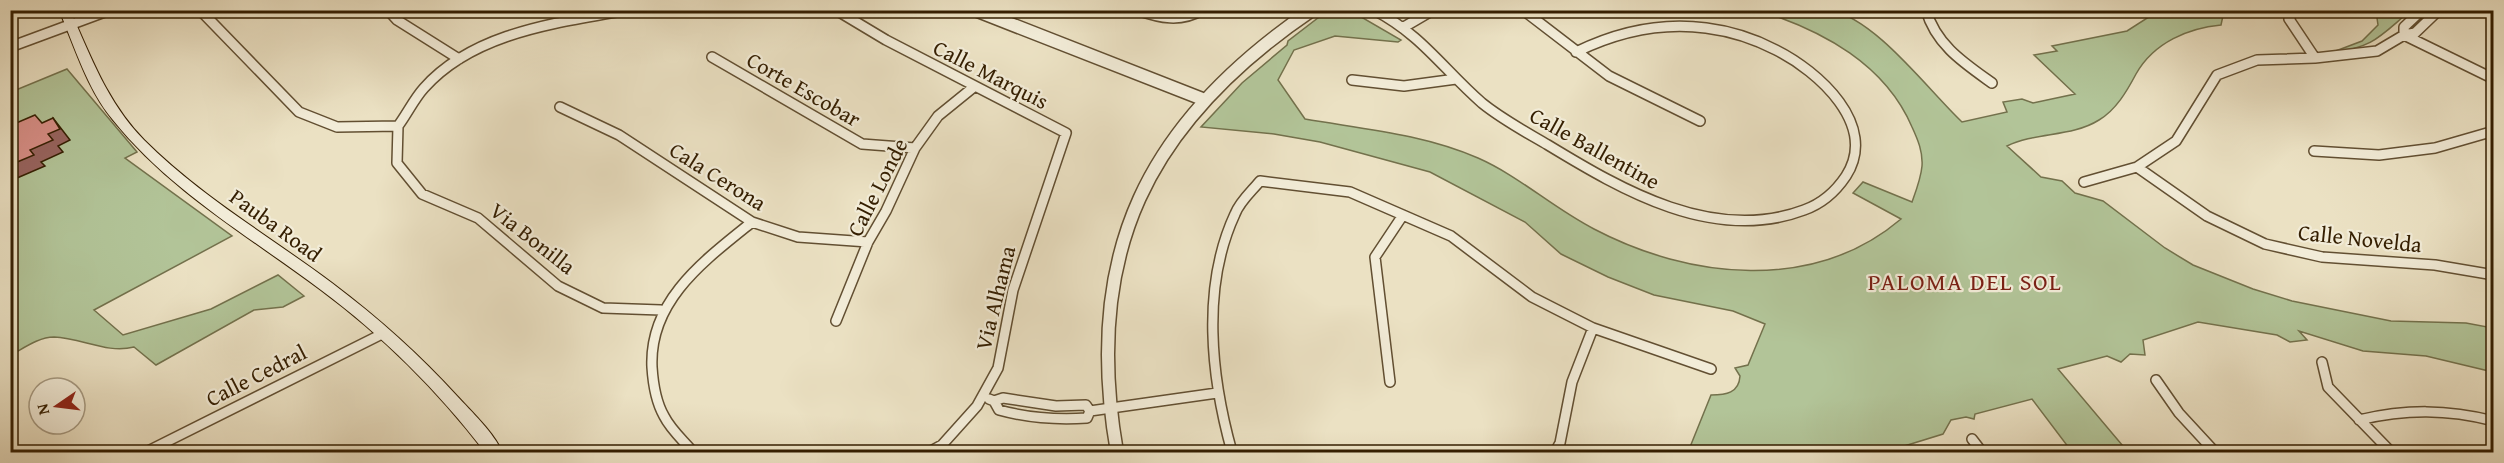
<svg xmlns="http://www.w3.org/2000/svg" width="2504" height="463" font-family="'Gentium Book Plus',serif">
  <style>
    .green { fill: #b2c498; stroke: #73714c; stroke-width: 1.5 }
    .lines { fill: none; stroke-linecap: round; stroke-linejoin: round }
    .minor-casing { stroke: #624f32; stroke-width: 12 }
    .tertiary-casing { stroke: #624f32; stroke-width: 15 }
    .secondary-casing { stroke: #341e01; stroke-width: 2 }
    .minor { stroke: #f2ecd8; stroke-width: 9 }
    .tertiary { stroke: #f2ecd8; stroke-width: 12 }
    .secondary { fill: #f2ecd8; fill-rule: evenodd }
    .shaded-wall { fill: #97635e; stroke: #341e01; stroke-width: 1.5 }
    .building { fill: #d88e87; stroke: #341e01; stroke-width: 1.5 }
    .labels { text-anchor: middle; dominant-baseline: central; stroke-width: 4.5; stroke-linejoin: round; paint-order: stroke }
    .street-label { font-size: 22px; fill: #341e01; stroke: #f2ecd8 }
    .neighbourhood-label { font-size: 24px; letter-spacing: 1.5px; fill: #7a1f14; stroke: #f2ecd8 }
  </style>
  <rect width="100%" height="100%" fill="#ebe1c3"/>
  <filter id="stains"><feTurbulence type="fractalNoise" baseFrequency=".00333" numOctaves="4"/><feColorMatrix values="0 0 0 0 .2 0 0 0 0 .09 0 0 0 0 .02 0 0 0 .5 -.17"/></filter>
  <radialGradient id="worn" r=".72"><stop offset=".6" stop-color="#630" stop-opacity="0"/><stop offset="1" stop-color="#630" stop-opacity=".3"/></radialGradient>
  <path class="green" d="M 1327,11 L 1351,11 L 1401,40 L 1398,42 L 1335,36 L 1294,50 L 1278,80 L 1305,119 C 1363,129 1423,134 1478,158 C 1519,176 1553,208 1594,229 C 1689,279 1814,293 1901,219 L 1853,193 L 1863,182 L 1912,202 C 1916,191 1921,178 1922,166 C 1923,152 1918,140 1912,127 C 1885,64 1823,31 1761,11 C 1783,10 1809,7 1830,10 C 1876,19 1928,90 1962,122 L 2007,112 L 2003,102 L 2022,99 L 2033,103 L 2075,94 L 2034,55 L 2057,51 L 2052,46 L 2127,31 L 2158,11 L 2224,11 L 2221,25 C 2189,28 2154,42 2136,74 C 2127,91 2116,110 2099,120 C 2072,137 2036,132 2007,146 L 2041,177 L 2062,181 L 2075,193 L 2103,201 L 2165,248 L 2193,265 L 2253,289 L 2292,301 L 2391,321 L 2466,323 L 2493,328 L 2493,372 L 2426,356 L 2363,351 L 2299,331 L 2307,340 L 2290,342 L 2277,335 L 2198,322 L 2143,340 L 2145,355 L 2130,354 L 2121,362 L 2107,356 L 2058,369 L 2128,452 L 2072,452 L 2032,399 L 1975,414 L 1974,419 L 1966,417 L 1951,420 L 1943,434 L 1885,452 L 1688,452 L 1711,395 C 1726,395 1739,393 1740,376 L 1735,368 L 1748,365 L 1765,324 L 1733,311 L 1654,295 L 1608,277 L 1561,254 L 1525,222 L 1430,172 L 1320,142 L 1274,134 L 1201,127 L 1242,83 L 1287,45 L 1288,41 Z
    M 2376,11 L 2410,11 C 2380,36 2373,48 2333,52 L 2362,41 L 2378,25 Z
    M 67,69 L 137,152 L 125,158 L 232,236 L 94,310 L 123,335 L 211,309 L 278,275 L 304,296 L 283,307 L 254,310 L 156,365 L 134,347 C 107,354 82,338 54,337 C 39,337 24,348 11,355 L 11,92 Z"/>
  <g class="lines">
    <g class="minor-casing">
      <path id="minor" d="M 200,10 L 299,112 L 337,127 L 398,126
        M 388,10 L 397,20 L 459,59
        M 836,10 L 886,40 L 1066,133 L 1013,290 L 998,368 L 977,406 L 942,445 L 929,452
        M 1137,10 C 1160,18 1180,23 1202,10
        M 1374,10 C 1422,35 1443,69 1482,103 C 1503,120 1526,132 1548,145 C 1622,190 1714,244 1804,210 C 1821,204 1836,191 1846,176 C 1879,125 1818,71 1776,50 C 1755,39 1730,31 1706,28 C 1661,22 1617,32 1576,52
        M 1523,10 L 1609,76 L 1700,121
        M 1926,10 C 1936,45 1964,63 1992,83
        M 1986,10 L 2022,10
        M 2294,10 L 2289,19 L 2315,58
        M 1404,27 L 1433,10
        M 2404,35 L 2494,79
        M 2404,35 L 2404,27 L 2422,10
        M 10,47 L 110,10
        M 712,57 L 862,144 L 915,148
        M 1352,80 L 1404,86 L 1456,79
        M 560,107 L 619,135 L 752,222 L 798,237 L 868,242
        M 398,126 L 397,163 L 422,194 L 478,218 L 558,286 L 603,308 L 661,310
        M 398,126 C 407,114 414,99 424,88 C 474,32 557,23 627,10
        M 2314,151 L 2379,155 L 2435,148 L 2494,131
        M 2137,167 L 2207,216 L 2265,244 L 2322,257 L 2435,265 L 2494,275
        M 2084,182 L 2137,167 L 2176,141 L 2217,75 L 2257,60 L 2315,58 L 2377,51 L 2404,35 L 2415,33 L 2439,10
        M 836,321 L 868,242 L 886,211 L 915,148 L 938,116 L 975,86
        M 2322,362 L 2328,387 L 2391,452
        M 2156,380 L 2179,413 L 2215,452
        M 1390,382 L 1375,257 L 1403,215
        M 989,399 L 994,401 L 1003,398 L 1056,406 L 1086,405 L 1090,411
        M 994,401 L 999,410 C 1028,418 1057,420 1087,418 L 1090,411 L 1217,393
        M 2359,420 C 2406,409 2447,409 2494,421
        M 1972,439 L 1982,452
        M 146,452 L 384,333
        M 693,452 C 683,440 671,430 664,416 C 656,402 653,383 652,367 C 649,300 705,260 752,222
        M 1232,452 C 1211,377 1201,287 1235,214 C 1240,201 1252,191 1260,181 L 1350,192 L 1451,236 L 1532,297 L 1593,328 L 1711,369
        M 1555,452 L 1560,443 L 1572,382 L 1593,328"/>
    </g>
    <g class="tertiary-casing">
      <path id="tertiary" d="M 975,10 L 1205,100
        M 1117,452 C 1082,253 1147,122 1312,10"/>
    </g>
    <g class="secondary-casing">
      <path id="secondary" d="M 59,10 L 70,10 C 91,57 107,102 144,140 C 200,196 269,236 332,283 C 377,317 419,354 457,396 C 470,410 495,434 502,452 L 485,452 C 438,391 383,336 321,290 C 249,236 170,191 113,120 C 87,89 75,47 59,10 Z"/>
    </g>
    <use href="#minor" class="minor"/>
    <use href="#tertiary" class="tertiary"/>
    <use href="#secondary" class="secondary"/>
  </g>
  <path class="shaded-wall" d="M 53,118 L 70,140 L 58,146 L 63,152 L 41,162 L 45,166 L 17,178 L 13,173 L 10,174 L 10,165 L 30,150 L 48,134 Z"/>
  <path class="building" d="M 35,115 L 42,123 L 53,118 L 60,129 L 48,134 L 53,140 L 30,150 L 34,155 L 10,165 L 10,120 L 12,119 L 14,124 Z"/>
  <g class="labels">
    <g class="street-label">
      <text transform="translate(991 74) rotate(27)">Calle Marquis</text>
      <text transform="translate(804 89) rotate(30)">Corte Escobar</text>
      <text transform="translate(1595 148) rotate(29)">Calle Ballentine</text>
      <text transform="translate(718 176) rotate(32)">Cala Cerona</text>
      <text transform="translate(877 187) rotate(-63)">Calle Londe</text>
      <text transform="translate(276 225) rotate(36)">Pauba Road</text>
      <text transform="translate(533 238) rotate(38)">Via Bonilla</text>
      <text transform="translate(2360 238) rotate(6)">Calle Novelda</text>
      <text transform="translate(995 298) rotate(-76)">Via Alhama</text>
      <text transform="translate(256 375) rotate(-27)">Calle Cedral</text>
    </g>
    <g class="neighbourhood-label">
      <text x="1965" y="281">PALOMA DEL SOL</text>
    </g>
  </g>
  <rect width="2504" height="463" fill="none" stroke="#ebe1c3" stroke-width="36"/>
  <rect x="12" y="12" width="2480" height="439" fill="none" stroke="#341e01" stroke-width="3"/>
  <rect x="18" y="18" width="2468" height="427" fill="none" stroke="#341e01" stroke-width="1.5"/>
  <g transform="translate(57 406) rotate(256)"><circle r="28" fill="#f2ecd8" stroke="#a69a82" stroke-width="1.5"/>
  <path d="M0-4.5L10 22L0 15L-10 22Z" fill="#8f2418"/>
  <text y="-9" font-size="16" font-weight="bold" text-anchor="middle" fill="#341e01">N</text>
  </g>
  <rect width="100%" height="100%" filter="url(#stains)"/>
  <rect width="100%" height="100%" fill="url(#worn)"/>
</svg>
